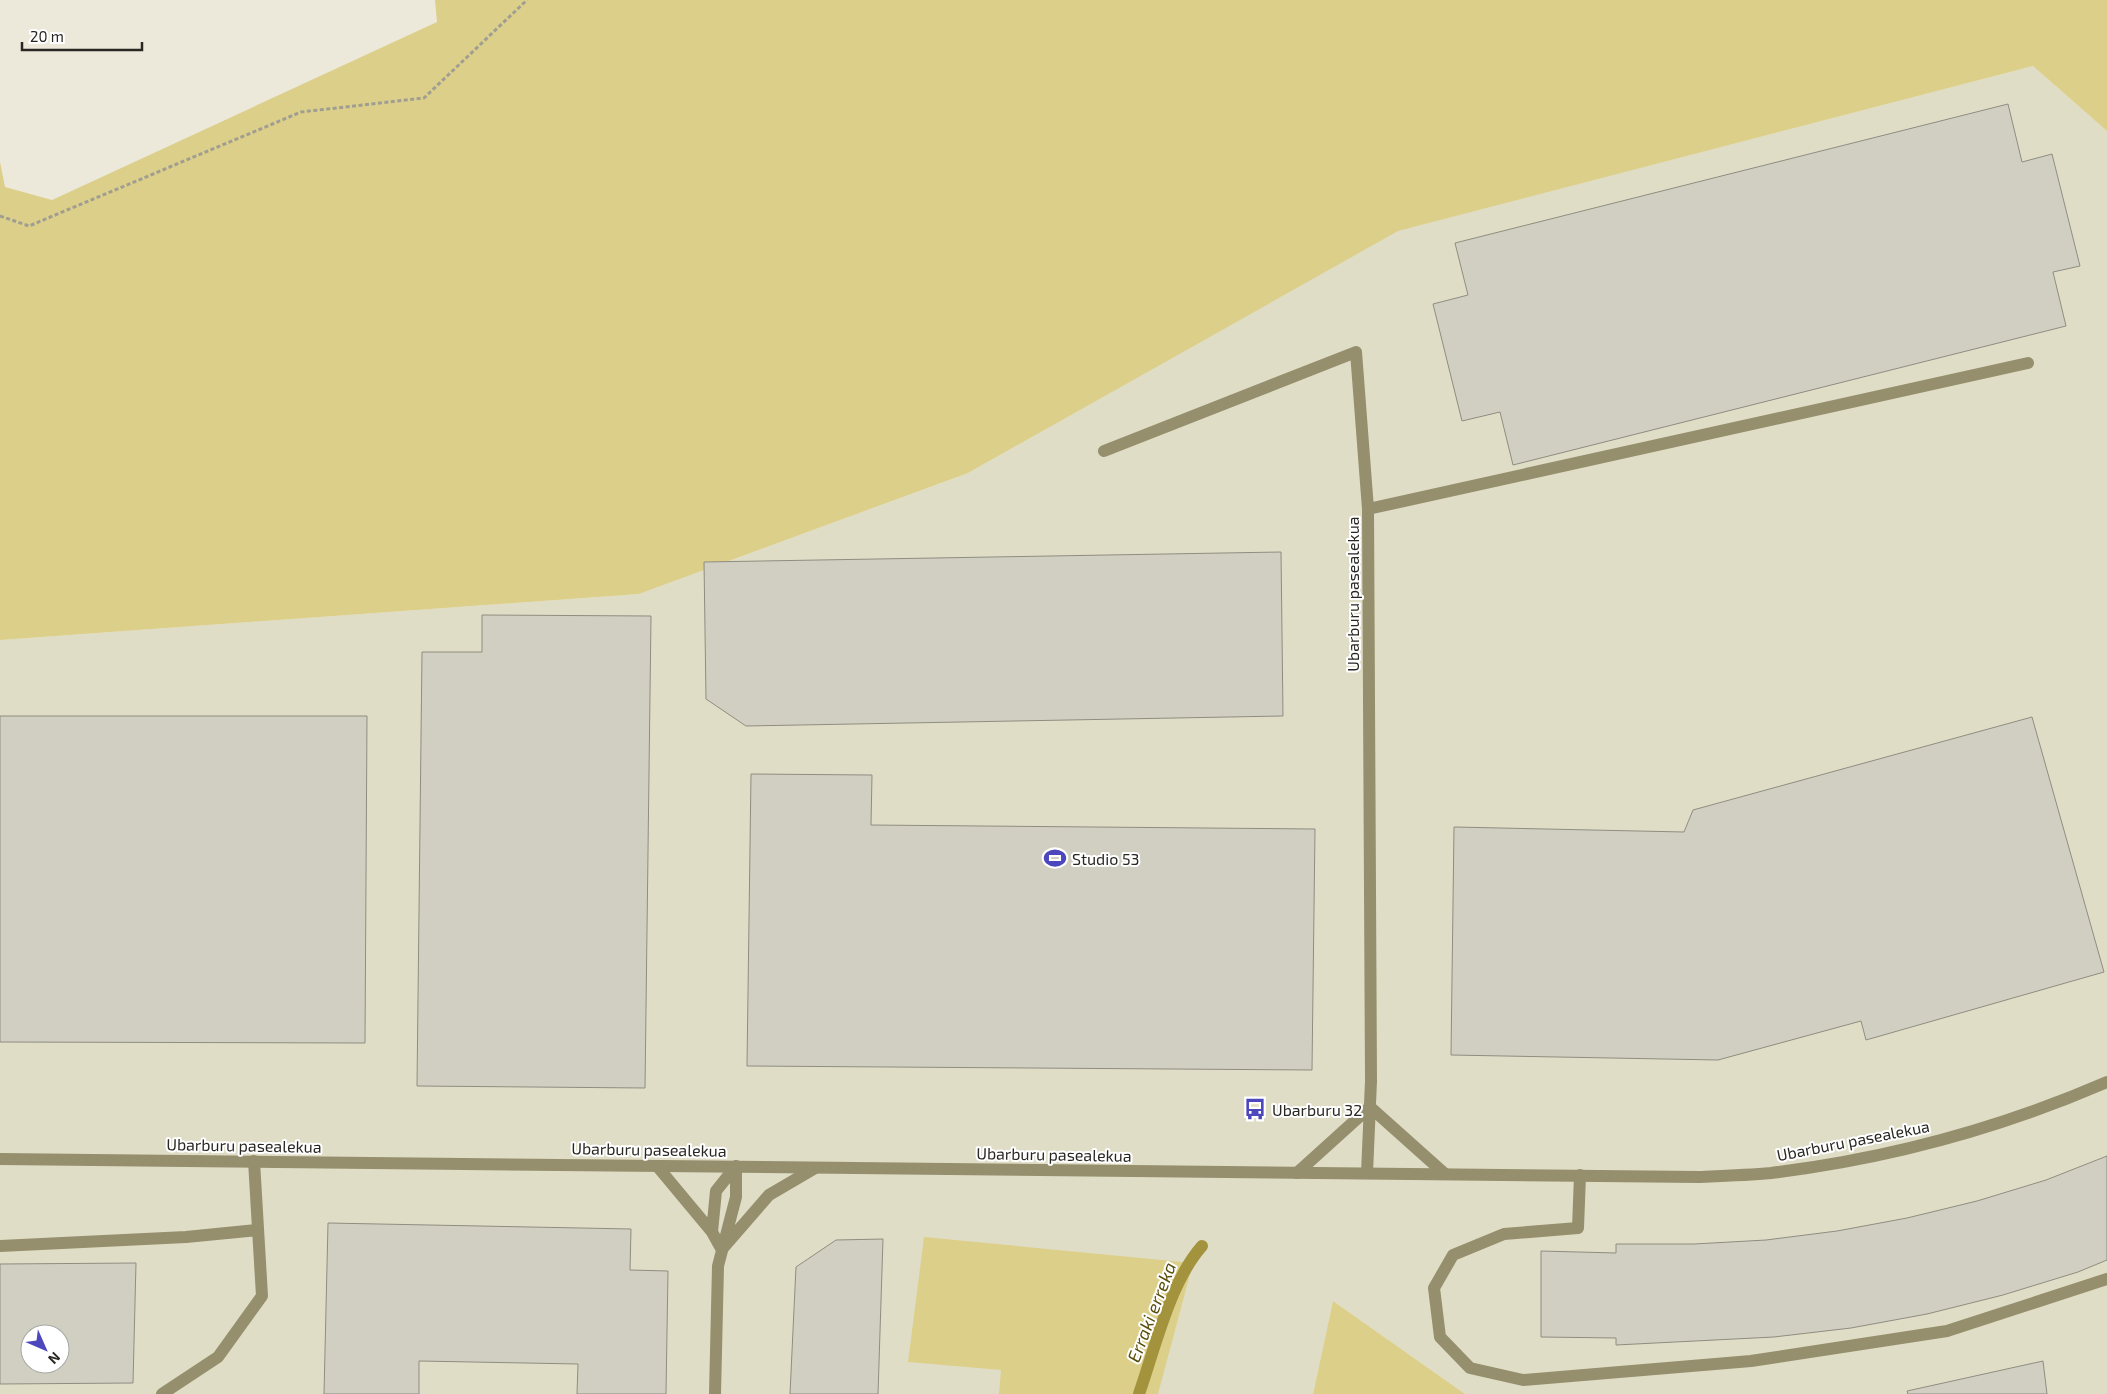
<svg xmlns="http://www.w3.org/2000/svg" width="2107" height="1394" font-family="'Exo 2',sans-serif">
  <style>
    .built { fill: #e0ddc7; fill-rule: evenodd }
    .green { fill: #dccf8a }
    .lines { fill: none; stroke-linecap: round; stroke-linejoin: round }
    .stream { stroke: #a3933c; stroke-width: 12 }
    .building { fill: #d1cfc1; stroke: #8f8d80; fill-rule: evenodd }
    .path { stroke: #a09e93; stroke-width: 3; stroke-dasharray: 4 2.5; stroke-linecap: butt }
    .lane { stroke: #958f6d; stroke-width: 12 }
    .street { stroke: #958f6d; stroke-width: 12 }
    .labels { text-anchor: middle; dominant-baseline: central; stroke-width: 4; stroke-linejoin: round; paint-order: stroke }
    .street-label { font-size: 16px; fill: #282722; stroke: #fff }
    .poi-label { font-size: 16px; fill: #282722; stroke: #fff; text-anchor: start }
    .water-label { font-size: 18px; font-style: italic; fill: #5a4f0a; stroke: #fff }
  </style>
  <rect width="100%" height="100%" fill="#ece9db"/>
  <path class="built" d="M 2033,66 L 2107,131 L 2107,1394 L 1465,1394 L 1333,1301 L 1313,1394 L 0,1394 L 0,640 L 639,594 L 968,473 L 1397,231 ZM 30,1334 L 60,1334 L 60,1364 L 30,1364 Z"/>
  <path class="green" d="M 435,0 L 2107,0 L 2107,131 L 2033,66 L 1398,231 L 968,473 L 639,594 L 0,640 L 0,162 L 5,187 L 52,200 L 437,22 Z
    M 924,1237 L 1193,1263 L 1158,1394 L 999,1394 L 1001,1370 L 908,1362 Z
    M 1333,1301 L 1465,1394 L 1313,1394 Z"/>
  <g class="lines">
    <path class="stream" d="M 1139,1394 C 1155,1348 1170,1282 1202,1246"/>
  </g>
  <path class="building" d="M 2008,104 L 2022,162 L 2052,154 L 2080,266 L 2053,272 L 2066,326 L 1513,465 L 1500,412 L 1462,421 L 1433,304 L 1468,295 L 1455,243 Z
    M 1281,552 L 1283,716 L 746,726 L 706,699 L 704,562 Z
    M 482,615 L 651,616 L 645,1088 L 417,1086 L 422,652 L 482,652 Z
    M 0,716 L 367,716 L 365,1043 L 0,1042 Z
    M 2032,717 L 2104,972 L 1866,1040 L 1861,1021 L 1718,1060 L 1451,1055 L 1454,827 L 1684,832 L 1693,810 Z
    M 751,774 L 872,775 L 871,825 L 1315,829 L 1312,1070 L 747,1066 Z
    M 2107,1156 L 2107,1260 L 2078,1272 L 2003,1295 L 1927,1314 L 1851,1328 L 1774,1337 L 1616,1345 L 1616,1338 L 1541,1337 L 1541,1251 L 1616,1253 L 1616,1244 L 1694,1244 L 1766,1240 L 1837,1231 L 1907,1218 L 1977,1201 L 2046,1180 Z
    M 328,1223 L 631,1229 L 630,1270 L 668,1271 L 666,1394 L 577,1394 L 578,1364 L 419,1361 L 419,1394 L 324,1394 Z
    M 883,1239 L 878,1394 L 790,1394 L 796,1267 L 836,1240 Z
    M 136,1263 L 133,1383 L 0,1384 L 0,1264 ZM 30,1334 L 60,1334 L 60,1364 L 30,1364 Z
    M 2043,1361 L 2047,1394 L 1908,1394 L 1907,1391 Z"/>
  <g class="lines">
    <path class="path" d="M 0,216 L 29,226 L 301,112 L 424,98 L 527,0"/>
    <path class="lane" d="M 1104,451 L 1356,352 L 1368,509 L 1371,1081 L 1367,1173
      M 1368,509 L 2028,363
      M 1370,1107 L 1445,1174
      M 657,1166 L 712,1232 L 722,1250
      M 1297,1173 L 1370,1107
      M 1580,1175 L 1578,1228 L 1504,1234 L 1453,1255 L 1434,1288 L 1440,1337 L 1470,1368 L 1523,1380 L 1751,1361 L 1947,1331 L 2107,1279
      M 712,1232 L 716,1191 L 736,1166
      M 0,1246 L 186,1237 L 257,1230
      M 723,1248 L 769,1195 L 815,1168
      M 162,1394 L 218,1357 L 262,1296 L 254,1161
      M 715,1394 L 718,1266 L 736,1197 L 736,1166"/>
    <path class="street" d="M 0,1159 L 1700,1177 C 1723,1176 1748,1175 1771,1173 C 1886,1159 2001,1128 2107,1082"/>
  </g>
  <defs>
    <g id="stadium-bare" transform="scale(1.725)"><path d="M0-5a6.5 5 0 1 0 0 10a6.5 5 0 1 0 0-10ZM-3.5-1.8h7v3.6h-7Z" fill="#4d47be" stroke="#fff" stroke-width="2.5" paint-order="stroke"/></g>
    <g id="bus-bare" transform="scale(1.725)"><path d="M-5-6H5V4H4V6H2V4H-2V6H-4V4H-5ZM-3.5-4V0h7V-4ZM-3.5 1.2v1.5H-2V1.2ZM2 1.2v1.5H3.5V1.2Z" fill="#4d47be" stroke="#fff" stroke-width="2.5" paint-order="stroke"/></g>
  </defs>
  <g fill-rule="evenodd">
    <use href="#stadium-bare" x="1055" y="858"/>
    <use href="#bus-bare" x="1255" y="1109"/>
  </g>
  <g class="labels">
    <g class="street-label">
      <text transform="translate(1352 594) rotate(-90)">Ubarburu pasealekua</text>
      <text transform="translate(1853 1140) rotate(-11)">Ubarburu pasealekua</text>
      <text transform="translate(244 1145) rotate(1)">Ubarburu pasealekua</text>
      <text transform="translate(649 1149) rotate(1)">Ubarburu pasealekua</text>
      <text transform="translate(1054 1154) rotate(1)">Ubarburu pasealekua</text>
    </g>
    <g class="poi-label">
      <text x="1072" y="858">Studio 53</text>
      <text x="1272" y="1109">Ubarburu 32</text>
    </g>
    <g class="water-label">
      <text transform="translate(1151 1312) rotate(-69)">Erraki erreka</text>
    </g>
  </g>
  <g transform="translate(45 1349) rotate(135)"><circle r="24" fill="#ffffff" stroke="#a9a9a7"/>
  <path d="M0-4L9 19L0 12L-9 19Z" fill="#4d47be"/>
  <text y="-8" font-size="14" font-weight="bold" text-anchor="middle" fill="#282722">N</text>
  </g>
  <path d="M22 42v8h120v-8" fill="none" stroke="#282722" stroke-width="2.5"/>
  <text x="30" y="42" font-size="15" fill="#282722" stroke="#ffffff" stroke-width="4" paint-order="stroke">20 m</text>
</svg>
